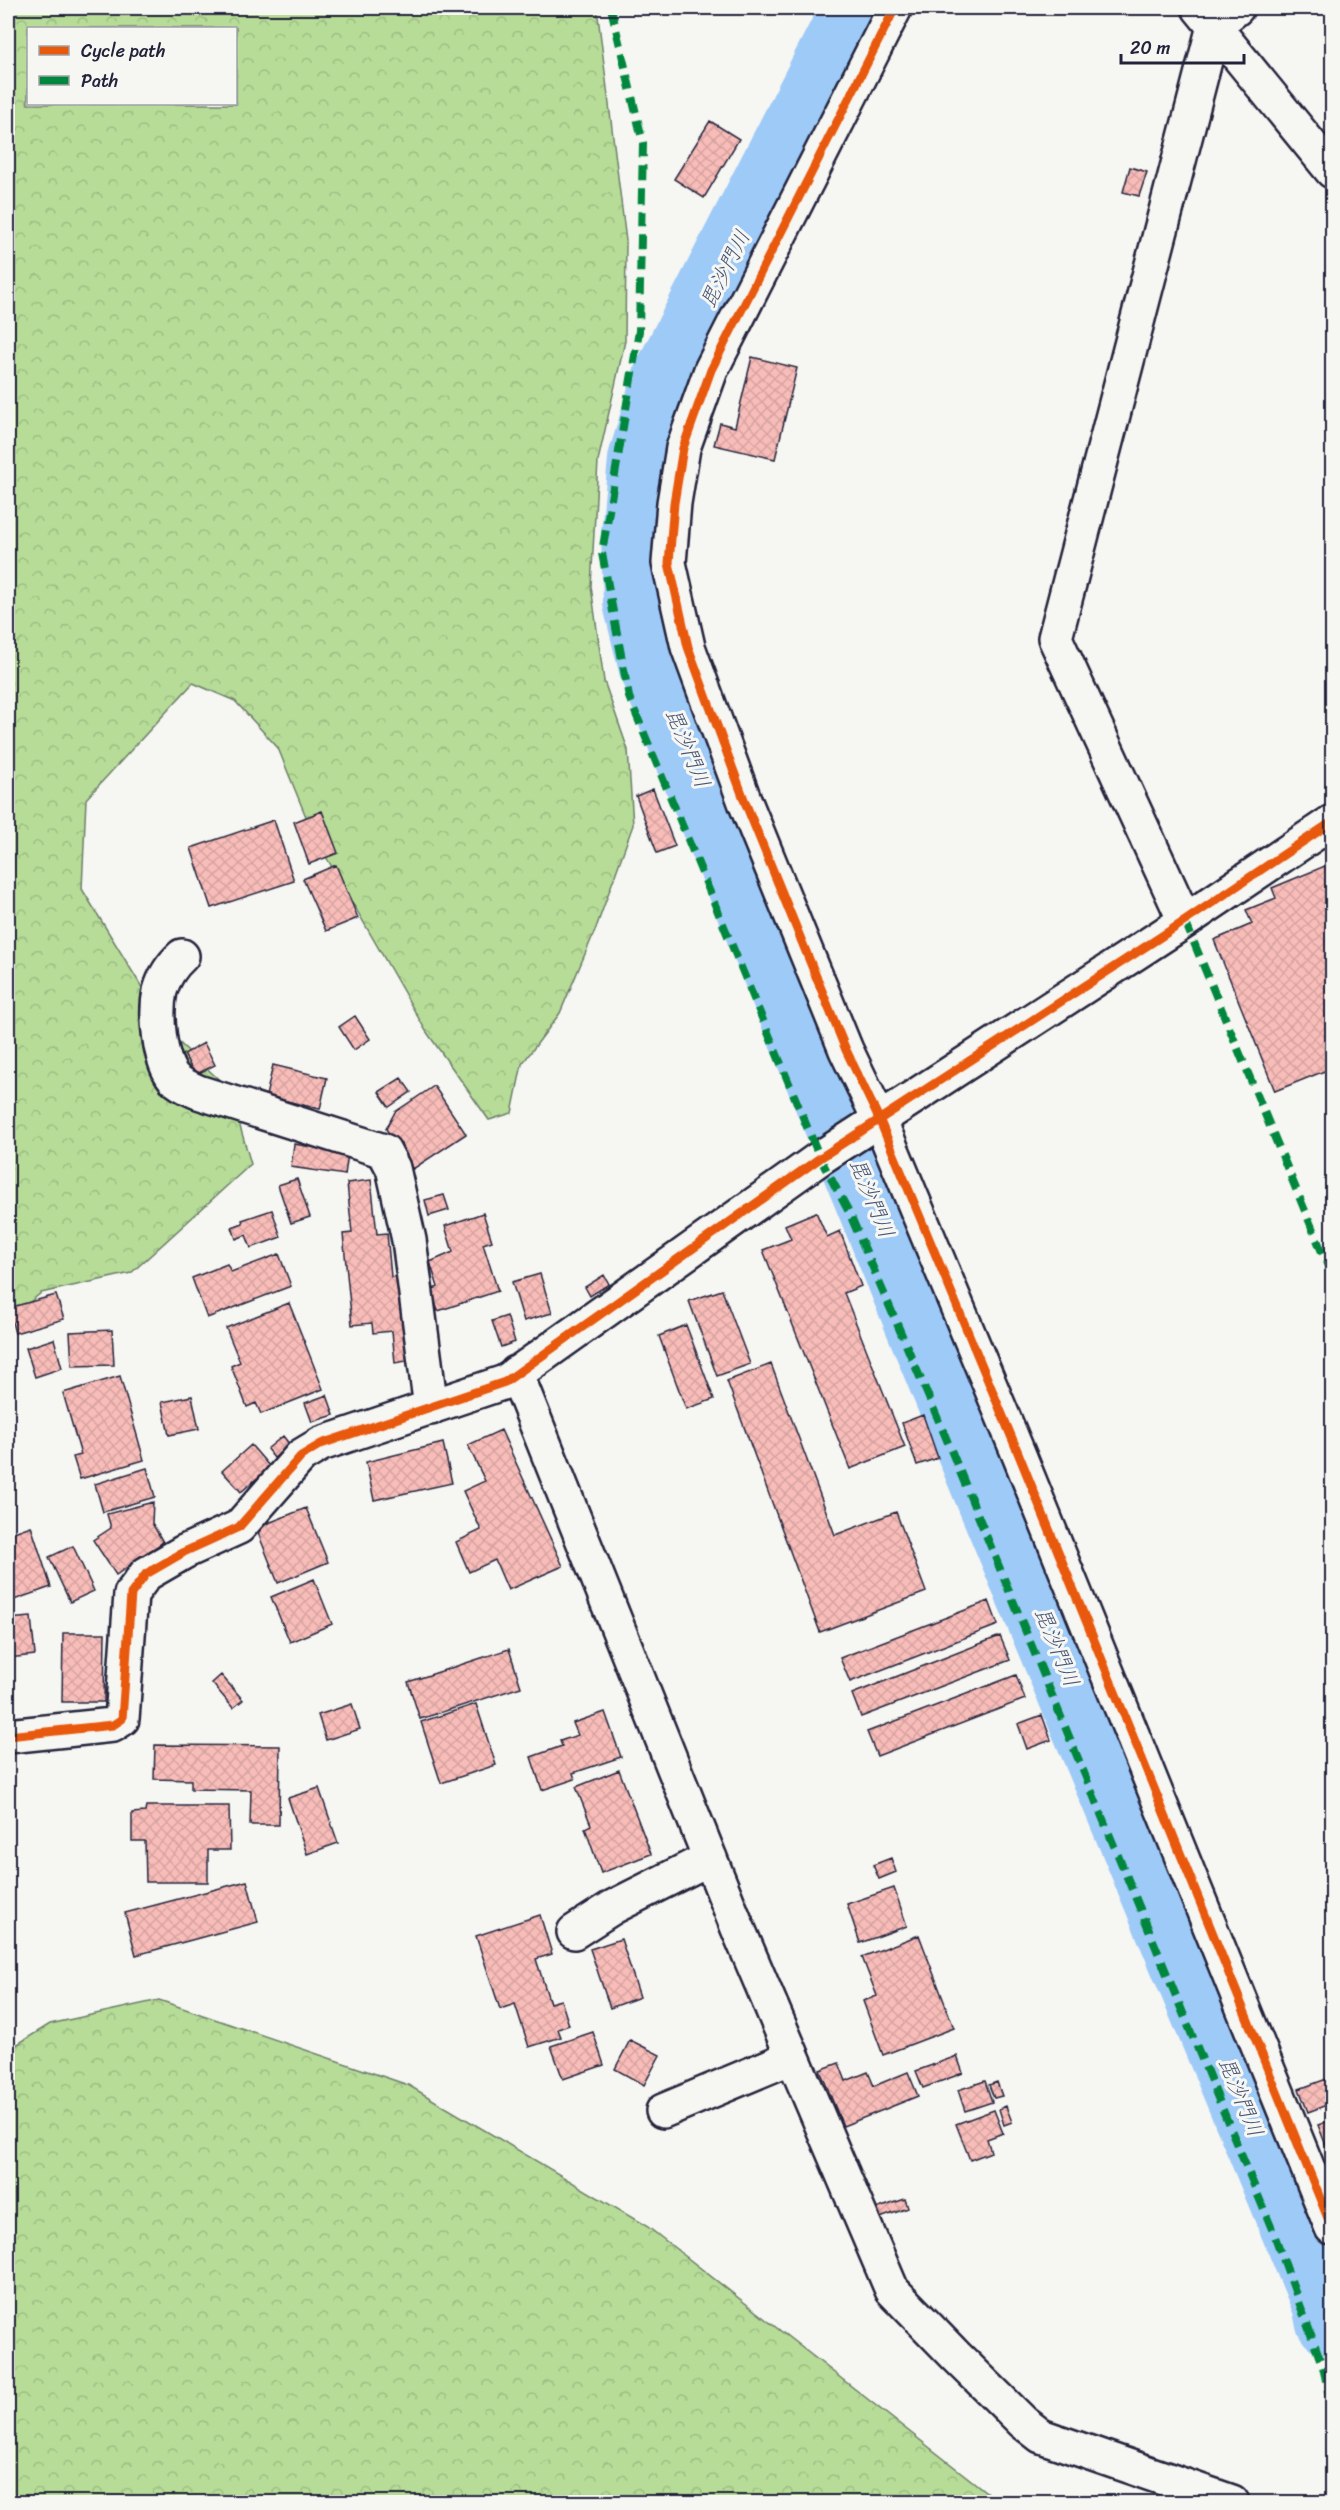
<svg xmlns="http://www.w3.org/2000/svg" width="1340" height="2510" font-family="Sriracha,'Klee One',sans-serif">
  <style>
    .forest { fill: url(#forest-crowns); stroke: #6c7f69; stroke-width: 1.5; fill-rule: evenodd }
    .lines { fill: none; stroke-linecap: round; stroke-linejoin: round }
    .river { stroke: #9ecaf8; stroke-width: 74 }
    .building { fill: url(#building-cross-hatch); stroke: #22223b; stroke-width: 1.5 }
    .minor-casing { stroke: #22223b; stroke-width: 38 }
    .minor { stroke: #f6f6f2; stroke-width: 33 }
    .quiet { stroke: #00873e; stroke-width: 8; stroke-dasharray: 15 8; stroke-linecap: butt }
    .cycleway-casing { stroke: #f6f6f2; stroke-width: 13 }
    .cycleway { stroke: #e8590c; stroke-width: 9 }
    .labels { text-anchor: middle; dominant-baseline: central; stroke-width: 6; stroke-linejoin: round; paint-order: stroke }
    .water-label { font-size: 21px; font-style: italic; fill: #475474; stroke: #f6f6f2 }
  </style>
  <defs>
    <pattern id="forest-crowns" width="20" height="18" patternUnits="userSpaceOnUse" patternTransform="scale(1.5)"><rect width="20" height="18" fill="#b6dc97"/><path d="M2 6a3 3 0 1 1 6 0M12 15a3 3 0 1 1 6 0" fill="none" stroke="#9cbc83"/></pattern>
    <pattern id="building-cross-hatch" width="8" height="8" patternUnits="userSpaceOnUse" patternTransform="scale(1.5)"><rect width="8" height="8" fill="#f9bdb9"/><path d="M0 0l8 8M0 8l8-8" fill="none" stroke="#d5a2a0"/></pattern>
  </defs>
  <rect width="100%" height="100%" fill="#f6f6f2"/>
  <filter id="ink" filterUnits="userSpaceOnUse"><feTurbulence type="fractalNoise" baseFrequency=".0167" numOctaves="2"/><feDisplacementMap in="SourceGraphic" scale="12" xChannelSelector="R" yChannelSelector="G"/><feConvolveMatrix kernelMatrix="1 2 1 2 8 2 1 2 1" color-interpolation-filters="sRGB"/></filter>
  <g filter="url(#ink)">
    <path class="forest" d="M 8,8 L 597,8 L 626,241 L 625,341 L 598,461 L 591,586 L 604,681 L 628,750 L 633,825 L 596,928 L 560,1013 L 522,1064 L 512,1113 L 489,1120 L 426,1031 L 313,834 L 278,748 L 235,701 L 193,683 L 86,799 L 82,889 L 171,1035 L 229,1089 L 251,1164 L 131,1273 L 41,1293 L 8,1320 ZM 28,28 L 236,28 L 236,104 L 28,104 Z
      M 159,2000 L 408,2085 L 648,2227 L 999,2502 L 8,2502 L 8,2050 L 50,2024 Z"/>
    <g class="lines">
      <path class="river" d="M 859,8 L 670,377 L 645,460 L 638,534 L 640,602 L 656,668 L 686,743 L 992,1495 L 1329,2303 L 1332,2319"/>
    </g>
    <path class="building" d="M 710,121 L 739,139 L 704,198 L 674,179 Z
      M 1130,167 L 1147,172 L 1139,196 L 1123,192 Z
      M 752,357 L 797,368 L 775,459 L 714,445 L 720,423 L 735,427 Z
      M 653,789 L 675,846 L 657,853 L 636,796 Z
      M 322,811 L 338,853 L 309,864 L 294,822 Z
      M 274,820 L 294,881 L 211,908 L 191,848 Z
      M 1332,863 L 1332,1068 L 1275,1091 L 1214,940 L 1252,924 L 1246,910 L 1276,898 L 1272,888 Z
      M 336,865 L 358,918 L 326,931 L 303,879 Z
      M 355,1016 L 370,1039 L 354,1050 L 339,1027 Z
      M 204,1043 L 215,1065 L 195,1075 L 184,1054 Z
      M 273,1065 L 327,1078 L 320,1109 L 266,1096 Z
      M 401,1078 L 411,1092 L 389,1107 L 379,1092 Z
      M 434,1086 L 466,1134 L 413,1169 L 386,1129 L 395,1112 Z
      M 294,1144 L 348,1153 L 345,1175 L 291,1167 Z
      M 297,1179 L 310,1217 L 291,1223 L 278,1185 Z
      M 371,1180 L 377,1234 L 387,1233 L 391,1277 L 398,1276 L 407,1361 L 395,1363 L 392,1331 L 373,1333 L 372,1323 L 352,1325 L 343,1234 L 352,1233 L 347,1183 Z
      M 444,1195 L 449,1210 L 429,1216 L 425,1200 Z
      M 272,1210 L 281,1237 L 251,1248 L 246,1235 L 236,1239 L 232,1227 L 243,1223 L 242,1220 Z
      M 816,1212 L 827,1237 L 840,1231 L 861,1286 L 844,1293 L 905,1447 L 850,1469 L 763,1250 L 791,1239 L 785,1225 Z
      M 483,1213 L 492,1241 L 483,1244 L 498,1291 L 438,1311 L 431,1290 L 438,1287 L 430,1262 L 453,1252 L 445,1226 Z
      M 279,1254 L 291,1286 L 207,1318 L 192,1278 L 227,1264 L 231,1272 Z
      M 540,1274 L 552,1313 L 524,1321 L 512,1282 Z
      M 604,1275 L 609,1284 L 590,1296 L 585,1287 Z
      M 722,1290 L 750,1364 L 717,1376 L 689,1301 Z
      M 56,1295 L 64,1319 L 15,1333 L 8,1308 Z
      M 289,1303 L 323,1389 L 261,1414 L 256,1403 L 247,1407 L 231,1366 L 240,1362 L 226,1328 Z
      M 507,1316 L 515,1342 L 501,1347 L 492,1321 Z
      M 686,1325 L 714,1399 L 686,1409 L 659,1336 Z
      M 112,1330 L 114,1365 L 72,1366 L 70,1332 Z
      M 54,1339 L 62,1368 L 35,1377 L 26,1348 Z
      M 771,1364 L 835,1535 L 896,1512 L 926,1592 L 820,1632 L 727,1381 Z
      M 120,1376 L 144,1460 L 80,1479 L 73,1457 L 81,1455 L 63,1393 Z
      M 327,1395 L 334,1415 L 312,1422 L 305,1403 Z
      M 192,1396 L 199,1429 L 169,1435 L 162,1402 Z
      M 923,1415 L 938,1458 L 917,1465 L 902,1423 Z
      M 501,1430 L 563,1566 L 508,1590 L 495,1560 L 469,1572 L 456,1542 L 481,1530 L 463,1491 L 485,1481 L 468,1445 Z
      M 283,1436 L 290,1445 L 274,1458 L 267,1449 Z
      M 443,1443 L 452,1483 L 374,1500 L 366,1462 Z
      M 251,1445 L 270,1467 L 241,1492 L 222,1471 Z
      M 147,1468 L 155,1497 L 103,1512 L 95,1484 Z
      M 153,1502 L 152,1523 L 163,1542 L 116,1575 L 93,1540 L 111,1528 L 107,1514 Z
      M 306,1508 L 328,1562 L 278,1583 L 256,1528 Z
      M 31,1526 L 51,1587 L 8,1602 L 8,1534 Z
      M 73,1546 L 94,1591 L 70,1602 L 49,1557 Z
      M 314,1579 L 332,1624 L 290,1642 L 271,1597 Z
      M 989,1601 L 998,1625 L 850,1682 L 840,1658 Z
      M 31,1617 L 35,1655 L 8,1658 L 8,1619 Z
      M 63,1633 L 105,1633 L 104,1702 L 62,1702 Z
      M 1000,1636 L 1010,1660 L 861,1717 L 852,1694 Z
      M 509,1649 L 521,1687 L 420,1719 L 408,1682 Z
      M 221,1675 L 243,1700 L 233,1708 L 212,1683 Z
      M 1016,1675 L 1025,1699 L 877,1756 L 867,1732 Z
      M 352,1704 L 360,1729 L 326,1740 L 318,1715 Z
      M 476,1704 L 496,1765 L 441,1783 L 421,1722 Z
      M 605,1712 L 621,1757 L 573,1773 L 575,1779 L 542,1790 L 531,1757 L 562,1746 L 560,1741 L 578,1735 L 573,1723 Z
      M 1042,1715 L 1051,1740 L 1027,1749 L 1018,1724 Z
      M 155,1745 L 280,1746 L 279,1825 L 250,1825 L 251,1790 L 191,1789 L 191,1780 L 154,1779 Z
      M 619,1770 L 651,1854 L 601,1873 L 585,1828 L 591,1825 L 576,1787 Z
      M 319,1788 L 338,1843 L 307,1854 L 288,1798 Z
      M 146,1806 L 229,1806 L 230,1850 L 208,1850 L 208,1882 L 146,1882 L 145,1841 L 132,1841 L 132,1813 L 145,1812 Z
      M 891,1858 L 896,1872 L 879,1879 L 873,1865 Z
      M 247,1881 L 258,1922 L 136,1955 L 125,1913 Z
      M 894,1888 L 907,1926 L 860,1943 L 847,1904 Z
      M 540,1915 L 552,1954 L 536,1959 L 550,2003 L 561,2000 L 569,2025 L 558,2029 L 561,2037 L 529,2047 L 515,2004 L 500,2009 L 476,1936 Z
      M 919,1935 L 954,2028 L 883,2055 L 863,2001 L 877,1996 L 862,1957 Z
      M 621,1939 L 640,1997 L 610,2008 L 590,1949 Z
      M 593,2032 L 604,2065 L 563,2079 L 551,2046 Z
      M 630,2040 L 660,2055 L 644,2085 L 615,2069 Z
      M 957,2056 L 963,2073 L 923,2088 L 916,2071 Z
      M 839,2063 L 846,2081 L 868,2072 L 874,2086 L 908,2072 L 918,2096 L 843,2126 L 820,2070 Z
      M 1332,2077 L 1332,2103 L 1308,2112 L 1299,2089 Z
      M 985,2081 L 992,2102 L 965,2111 L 958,2090 Z
      M 997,2082 L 1002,2096 L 994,2098 L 989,2085 Z
      M 1006,2106 L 1012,2122 L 1004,2125 L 999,2109 Z
      M 994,2110 L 1003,2133 L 987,2139 L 991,2152 L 970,2160 L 956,2124 Z
      M 1332,2120 L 1332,2146 L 1327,2148 L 1318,2125 Z
      M 905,2199 L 908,2208 L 880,2218 L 876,2209 Z"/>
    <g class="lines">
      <g class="minor-casing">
        <path id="minor" d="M 895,8 L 711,370 L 683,448 L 674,503 L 669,563 L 688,647 L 745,802 L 846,1050 L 880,1121 L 1019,1455 L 1332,2228
          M 1199,8 L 1332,171
          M 1185,921 L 1055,638 L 1214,26 L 1237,8
          M 182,956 C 171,966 164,977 160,991 C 155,1014 159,1060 174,1078 C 181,1085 189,1088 198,1092 L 384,1151 L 393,1168 L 409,1240 L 431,1408
          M 516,1373 L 737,1926 L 892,2290 L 956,2356 L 1023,2422 L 1041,2436 L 1232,2502
          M 8,1736 L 113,1725 L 122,1719 L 131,1594 L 146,1574 L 184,1552 L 239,1527 L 301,1456 L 321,1444 L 505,1382 L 820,1158 L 1185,921 L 1332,822
          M 574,1932 L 613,1907 L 710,1858
          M 663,2111 L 792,2057"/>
      </g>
      <use href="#minor" class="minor"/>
      <path class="quiet" d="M 611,8 L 643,143 L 639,331 L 602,553 L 629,697 L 820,1158 L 849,1212 L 944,1433 L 1274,2234 L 1324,2370 L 1332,2413
        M 1185,921 L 1332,1276"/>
      <g class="cycleway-casing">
        <path id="cycleway" d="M 895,8 L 711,370 L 683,448 L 674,503 L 669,563 L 688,647 L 745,802 L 846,1050 L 880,1121 L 1019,1455 L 1332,2228
          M 8,1736 L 113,1725 L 122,1719 L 131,1594 L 146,1574 L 184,1552 L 239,1527 L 301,1456 L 321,1444 L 505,1382 L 820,1158 L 1185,921 L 1332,822"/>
      </g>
      <use href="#cycleway" class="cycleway"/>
    </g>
  </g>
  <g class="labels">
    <g class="water-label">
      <text transform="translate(725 269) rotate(-63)">毘沙門川</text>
      <text transform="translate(688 748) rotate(68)">毘沙門川</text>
      <text transform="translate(872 1198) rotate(68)">毘沙門川</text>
      <text transform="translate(1057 1647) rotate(68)">毘沙門川</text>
      <text transform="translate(1241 2097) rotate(68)">毘沙門川</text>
    </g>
  </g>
  <rect width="1340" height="2510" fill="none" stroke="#f6f6f2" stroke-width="30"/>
  <rect x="15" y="15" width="1310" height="2480" fill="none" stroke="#22223b" stroke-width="2" filter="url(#ink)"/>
  <rect x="27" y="27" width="210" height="78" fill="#f6f6f2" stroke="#a1a1a9" stroke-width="1.5"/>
  <rect x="39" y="46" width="30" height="9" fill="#e8590c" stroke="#a1a1a9" stroke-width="1.5"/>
  <text x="81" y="57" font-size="18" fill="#22223b">Cycle path</text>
  <rect x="39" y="76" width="30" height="9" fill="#00873e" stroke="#a1a1a9" stroke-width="1.5"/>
  <text x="81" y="87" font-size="18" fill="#22223b">Path</text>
  <path d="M1121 54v9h123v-9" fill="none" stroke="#22223b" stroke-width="3"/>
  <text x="1130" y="54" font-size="18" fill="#22223b" stroke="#f6f6f2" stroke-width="4.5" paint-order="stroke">20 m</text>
</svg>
